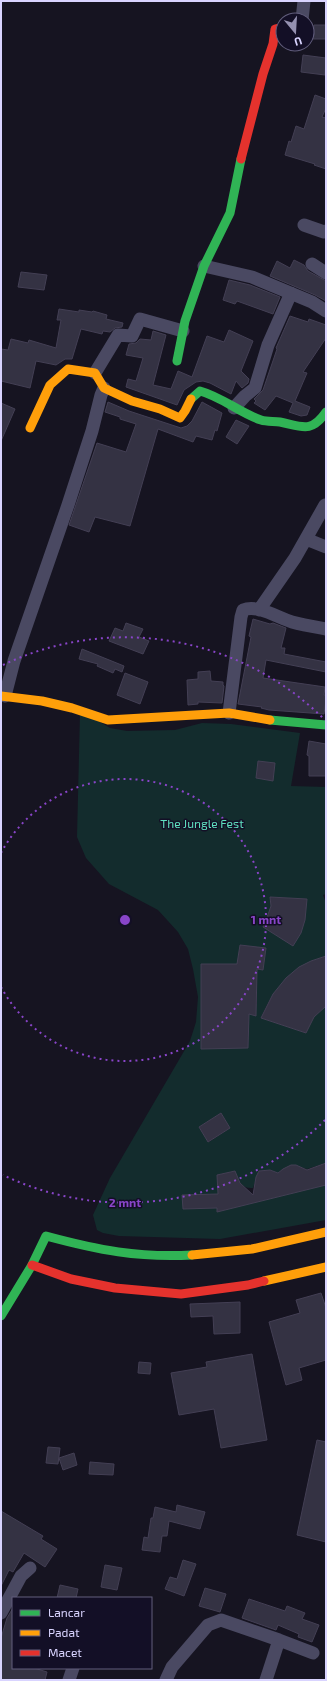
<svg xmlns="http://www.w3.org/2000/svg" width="327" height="1681" font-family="'Exo 2',sans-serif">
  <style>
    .green { fill: #132c2d; fill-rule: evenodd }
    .building { fill: #343243; stroke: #433f54 }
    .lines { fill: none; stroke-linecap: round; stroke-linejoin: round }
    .street { stroke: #4a4962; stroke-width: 13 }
    .fast { stroke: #30b455; stroke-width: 9 }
    .slow { stroke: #ff9f0a; stroke-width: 9 }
    .jam { stroke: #e5322d; stroke-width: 9 }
    .ring { fill: none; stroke: #8945c9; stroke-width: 2; stroke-dasharray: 2 4 }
    .labels { text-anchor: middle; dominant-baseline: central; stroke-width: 3; stroke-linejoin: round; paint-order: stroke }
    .park-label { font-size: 12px; fill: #5fe0c0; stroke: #130f26 }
    .centre { fill: #8945c9; stroke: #130f26; stroke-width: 2 }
    .ring-label { font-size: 12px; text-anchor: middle; font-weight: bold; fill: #8945c9; stroke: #130f26; stroke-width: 3; stroke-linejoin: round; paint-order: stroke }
  </style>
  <rect width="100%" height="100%" fill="#161421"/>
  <path class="green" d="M 80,714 L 90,716 L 110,728 L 127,731 L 175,730 L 202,723 L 231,724 L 300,733 L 291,786 L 326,787 L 326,894 L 323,895 L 326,903 L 326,956 C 292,967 275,986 261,1018 L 306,1033 L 314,1017 L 326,1006 L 326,1163 L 307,1169 C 291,1164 292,1164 277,1173 L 270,1170 L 259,1171 L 253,1188 C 242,1189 238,1181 235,1171 L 217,1175 L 218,1193 L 217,1211 L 326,1185 L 326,1220 L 220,1239 L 119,1236 L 103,1233 L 97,1230 L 93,1215 L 110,1178 L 190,1041 L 196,1022 L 198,997 L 193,969 L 188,949 L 178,932 L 158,910 L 109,884 L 86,858 L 77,837 ZM 270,897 L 307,899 C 305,917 302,930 293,945 L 263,927 L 271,906 ZM 240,945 L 266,948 L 263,970 L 237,967 ZM 201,964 L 230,964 L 231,973 L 257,973 L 257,1004 L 249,1004 L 248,1048 L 201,1048 ZM 221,1113 L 230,1128 L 209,1142 L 199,1127 ZM 213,1194 L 214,1208 L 183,1209 L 183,1195 Z"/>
  <path class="building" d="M 314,25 L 326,25 L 326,39 L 313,39 Z
    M 303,55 L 326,58 L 325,75 L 301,72 Z
    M 315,95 L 326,99 L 326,108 L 322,117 L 326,118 L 326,169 L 314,165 L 315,164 L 285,155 L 289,141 L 291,142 L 296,126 L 304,129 Z
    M 294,260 L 304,265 L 308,271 L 326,281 L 326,301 L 315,295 L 270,276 L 277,261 L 290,268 Z
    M 21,272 L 47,275 L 44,290 L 18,287 Z
    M 229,280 L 250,285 L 280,297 L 273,314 L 237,301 L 235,304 L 223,300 Z
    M 59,309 L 79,312 L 79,310 L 92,312 L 93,311 L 107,315 L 106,319 L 123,323 L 122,327 L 115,328 L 110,332 L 103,331 L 102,334 L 81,329 L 72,359 L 65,359 L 56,365 L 36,361 L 30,388 L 1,381 L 1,349 L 8,350 L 11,339 L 28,343 L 29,340 L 56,348 L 61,320 L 57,320 Z
    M 290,316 L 308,322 L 309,319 L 326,325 L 326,338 L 303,372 L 307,373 L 295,401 L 310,407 L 307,415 L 301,416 L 289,412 L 293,403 L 276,396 L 265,410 L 254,403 L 256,401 L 254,399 L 263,390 L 277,349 L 276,348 Z
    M 229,330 L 253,341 L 241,371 L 249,379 L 248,383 L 242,388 L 236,381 L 231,394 L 210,383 L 203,381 L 196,382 L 184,390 L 177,405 L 126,387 L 128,379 L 136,381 L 143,358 L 126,355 L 129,344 L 136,343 L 140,339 L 151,340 L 153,331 L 166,335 L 153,385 L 171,389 L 178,371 L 192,377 L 207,336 L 224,342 Z
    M 108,402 L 129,411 L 181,428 L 187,426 L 192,421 L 202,402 L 222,413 L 217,431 L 215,430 L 212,440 L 196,436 L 193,442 L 158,429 L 130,526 L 95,517 L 89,532 L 69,525 L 97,443 L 126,452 L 136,424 L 120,419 L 120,417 L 105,412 Z
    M 1,403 L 15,409 L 1,441 Z
    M 236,420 L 249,426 L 237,444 L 226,437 Z
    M 253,619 L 270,624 L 273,623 L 286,628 L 281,648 L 285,648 L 284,654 L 326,662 L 326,672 L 266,660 L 263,678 L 325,687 L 324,695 L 326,695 L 326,700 L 324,714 L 269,710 L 261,708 L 262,707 L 238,704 L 251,637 L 249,636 Z
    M 126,623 L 143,629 L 139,637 L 149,641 L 143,654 L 109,641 L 115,628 L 123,631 Z
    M 82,649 L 124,666 L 122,672 L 115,669 L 113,673 L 97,666 L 98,664 L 79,659 Z
    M 210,671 L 211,681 L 223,682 L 223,685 L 224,686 L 222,703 L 198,702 L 198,704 L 188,705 L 187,680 L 198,679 L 198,672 Z
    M 125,673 L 148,682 L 140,704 L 117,695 Z
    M 309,741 L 326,744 L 326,776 L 309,776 L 309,756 L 307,755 Z
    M 258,761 L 275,763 L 273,781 L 256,778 Z
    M 270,897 L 307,899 L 305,920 L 301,933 L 293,946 L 263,927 L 265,923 L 271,906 Z
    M 240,945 L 266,948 L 263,970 L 257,969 L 256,1016 L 249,1014 L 248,1048 L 201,1049 L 201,964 L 237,964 Z
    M 326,956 L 326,1006 L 314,1017 L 306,1033 L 261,1018 L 273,994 L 286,978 L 299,967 L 311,961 Z
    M 221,1113 L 230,1128 L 208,1142 L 199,1127 Z
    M 326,1163 L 326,1185 L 217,1212 L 217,1208 L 183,1209 L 182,1195 L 218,1194 L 217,1175 L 235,1171 L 240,1183 L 253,1195 L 256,1177 L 259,1171 L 270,1170 L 278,1173 L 283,1169 L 291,1165 L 296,1165 L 307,1170 Z
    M 321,1293 L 326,1308 L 326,1360 L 299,1368 L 302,1380 L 286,1385 L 269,1322 L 300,1313 L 296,1300 Z
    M 240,1302 L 240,1333 L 214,1334 L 213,1316 L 191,1317 L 190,1304 Z
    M 252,1354 L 267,1440 L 221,1448 L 214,1409 L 179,1415 L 171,1373 L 207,1367 L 206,1362 Z
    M 139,1362 L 151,1363 L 150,1374 L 138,1373 Z
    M 317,1440 L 326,1442 L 326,1542 L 297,1535 Z
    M 48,1447 L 60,1448 L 58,1464 L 46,1463 Z
    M 74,1453 L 77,1465 L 63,1470 L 59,1458 Z
    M 90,1462 L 114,1464 L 113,1475 L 89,1474 Z
    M 177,1505 L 205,1512 L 200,1529 L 169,1521 L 167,1536 L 162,1536 L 160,1552 L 142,1550 L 144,1537 L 148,1538 L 151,1518 L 153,1518 L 155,1507 L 176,1512 Z
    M 1,1511 L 43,1536 L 41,1539 L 57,1549 L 45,1567 L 24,1553 L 13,1572 L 9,1570 L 1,1586 Z
    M 183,1560 L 196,1564 L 184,1596 L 165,1589 L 170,1577 L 177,1579 Z
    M 105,1565 L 122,1568 L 117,1590 L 101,1587 Z
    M 60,1585 L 78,1589 L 76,1598 L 57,1598 Z
    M 205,1588 L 226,1594 L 220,1612 L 199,1606 Z
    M 249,1599 L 285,1611 L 287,1606 L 305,1613 L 302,1619 L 319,1625 L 312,1642 L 298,1637 L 299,1634 L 278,1625 L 276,1630 L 242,1618 Z
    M 13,1608 L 13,1668 L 34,1668 L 47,1672 L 45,1680 L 1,1680 L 1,1638 L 7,1618 Z"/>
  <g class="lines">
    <path class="street" d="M 302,20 L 304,1
      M 304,225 L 324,232 L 326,231
      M 312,264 L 326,273
      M 204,266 L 252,277 L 312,302 L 326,311
      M 95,373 L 118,335 L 132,336 L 140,319 L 183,331
      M 234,408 L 245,396 L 255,388 L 268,345 L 291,293
      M 306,539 L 326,547
      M 259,610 L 295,558 L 325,505
      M 5,696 L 14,661 L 68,505 L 92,431 L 101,395 L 104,388
      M 229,713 L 241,617 L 243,610 C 258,604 278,618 292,622 C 303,625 315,627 326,629
      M 1,1613 L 21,1576 L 30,1568
      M 69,1680 L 73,1668
      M 166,1680 L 172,1667 L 208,1625 L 221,1620 L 279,1640 L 313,1653
      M 266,1680 L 279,1640"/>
    <path class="fast" d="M 177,361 L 185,321 L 204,266 L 230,213 L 241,159
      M 191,399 L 200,391 C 222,397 240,413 261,420 C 267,422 274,421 280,422 C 301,426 311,434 326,412
      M 270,720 L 326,725
      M 1,1316 L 32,1265 L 46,1236 C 98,1250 138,1258 192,1255"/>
    <path class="slow" d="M 30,428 L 50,385 L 68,369 L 95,373 L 104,388 L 132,401 L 160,409 L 180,418 L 185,411 L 191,399
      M 1,696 L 42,701 L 72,708 L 108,720 L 229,713 L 270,720
      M 192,1255 L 252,1249 L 326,1232
      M 264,1281 L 326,1267"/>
    <path class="jam" d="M 241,159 L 263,74 L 273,44 L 275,29 L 283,27
      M 32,1265 L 71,1279 L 115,1288 L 181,1294 L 248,1285 L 264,1281"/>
  </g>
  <g class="ring">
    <path d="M1 853A141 141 0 1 1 1 987"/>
    <path d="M325 1120A283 283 0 0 1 3 1175M3 665A283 283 0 0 1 325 720"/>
  </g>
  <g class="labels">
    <g class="park-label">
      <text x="202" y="823">The Jungle Fest</text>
    </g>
  </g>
  <circle cx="125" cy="920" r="6" class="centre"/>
  <g class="ring-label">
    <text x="266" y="924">1 mnt</text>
    <text x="125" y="1207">2 mnt</text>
  </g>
  <rect width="327" height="1681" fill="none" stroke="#d9d4ff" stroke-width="4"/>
  <rect x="12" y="1597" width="140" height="72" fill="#130f26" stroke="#625e7d"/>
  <rect x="20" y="1610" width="20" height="6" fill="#30b455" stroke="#625e7d"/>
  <text x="48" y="1617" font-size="12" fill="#d9d4ff">Lancar</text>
  <rect x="20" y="1630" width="20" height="6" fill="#ff9f0a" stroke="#625e7d"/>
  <text x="48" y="1637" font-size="12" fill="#d9d4ff">Padat</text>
  <rect x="20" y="1650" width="20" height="6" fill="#e5322d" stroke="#625e7d"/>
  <text x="48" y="1657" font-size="12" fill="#d9d4ff">Macet</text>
  <g transform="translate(295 32) rotate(162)"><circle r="19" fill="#130f26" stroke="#625e7d"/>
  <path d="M0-3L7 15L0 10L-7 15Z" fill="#9591b1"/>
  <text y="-6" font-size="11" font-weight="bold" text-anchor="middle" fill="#d9d4ff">U</text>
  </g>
</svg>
